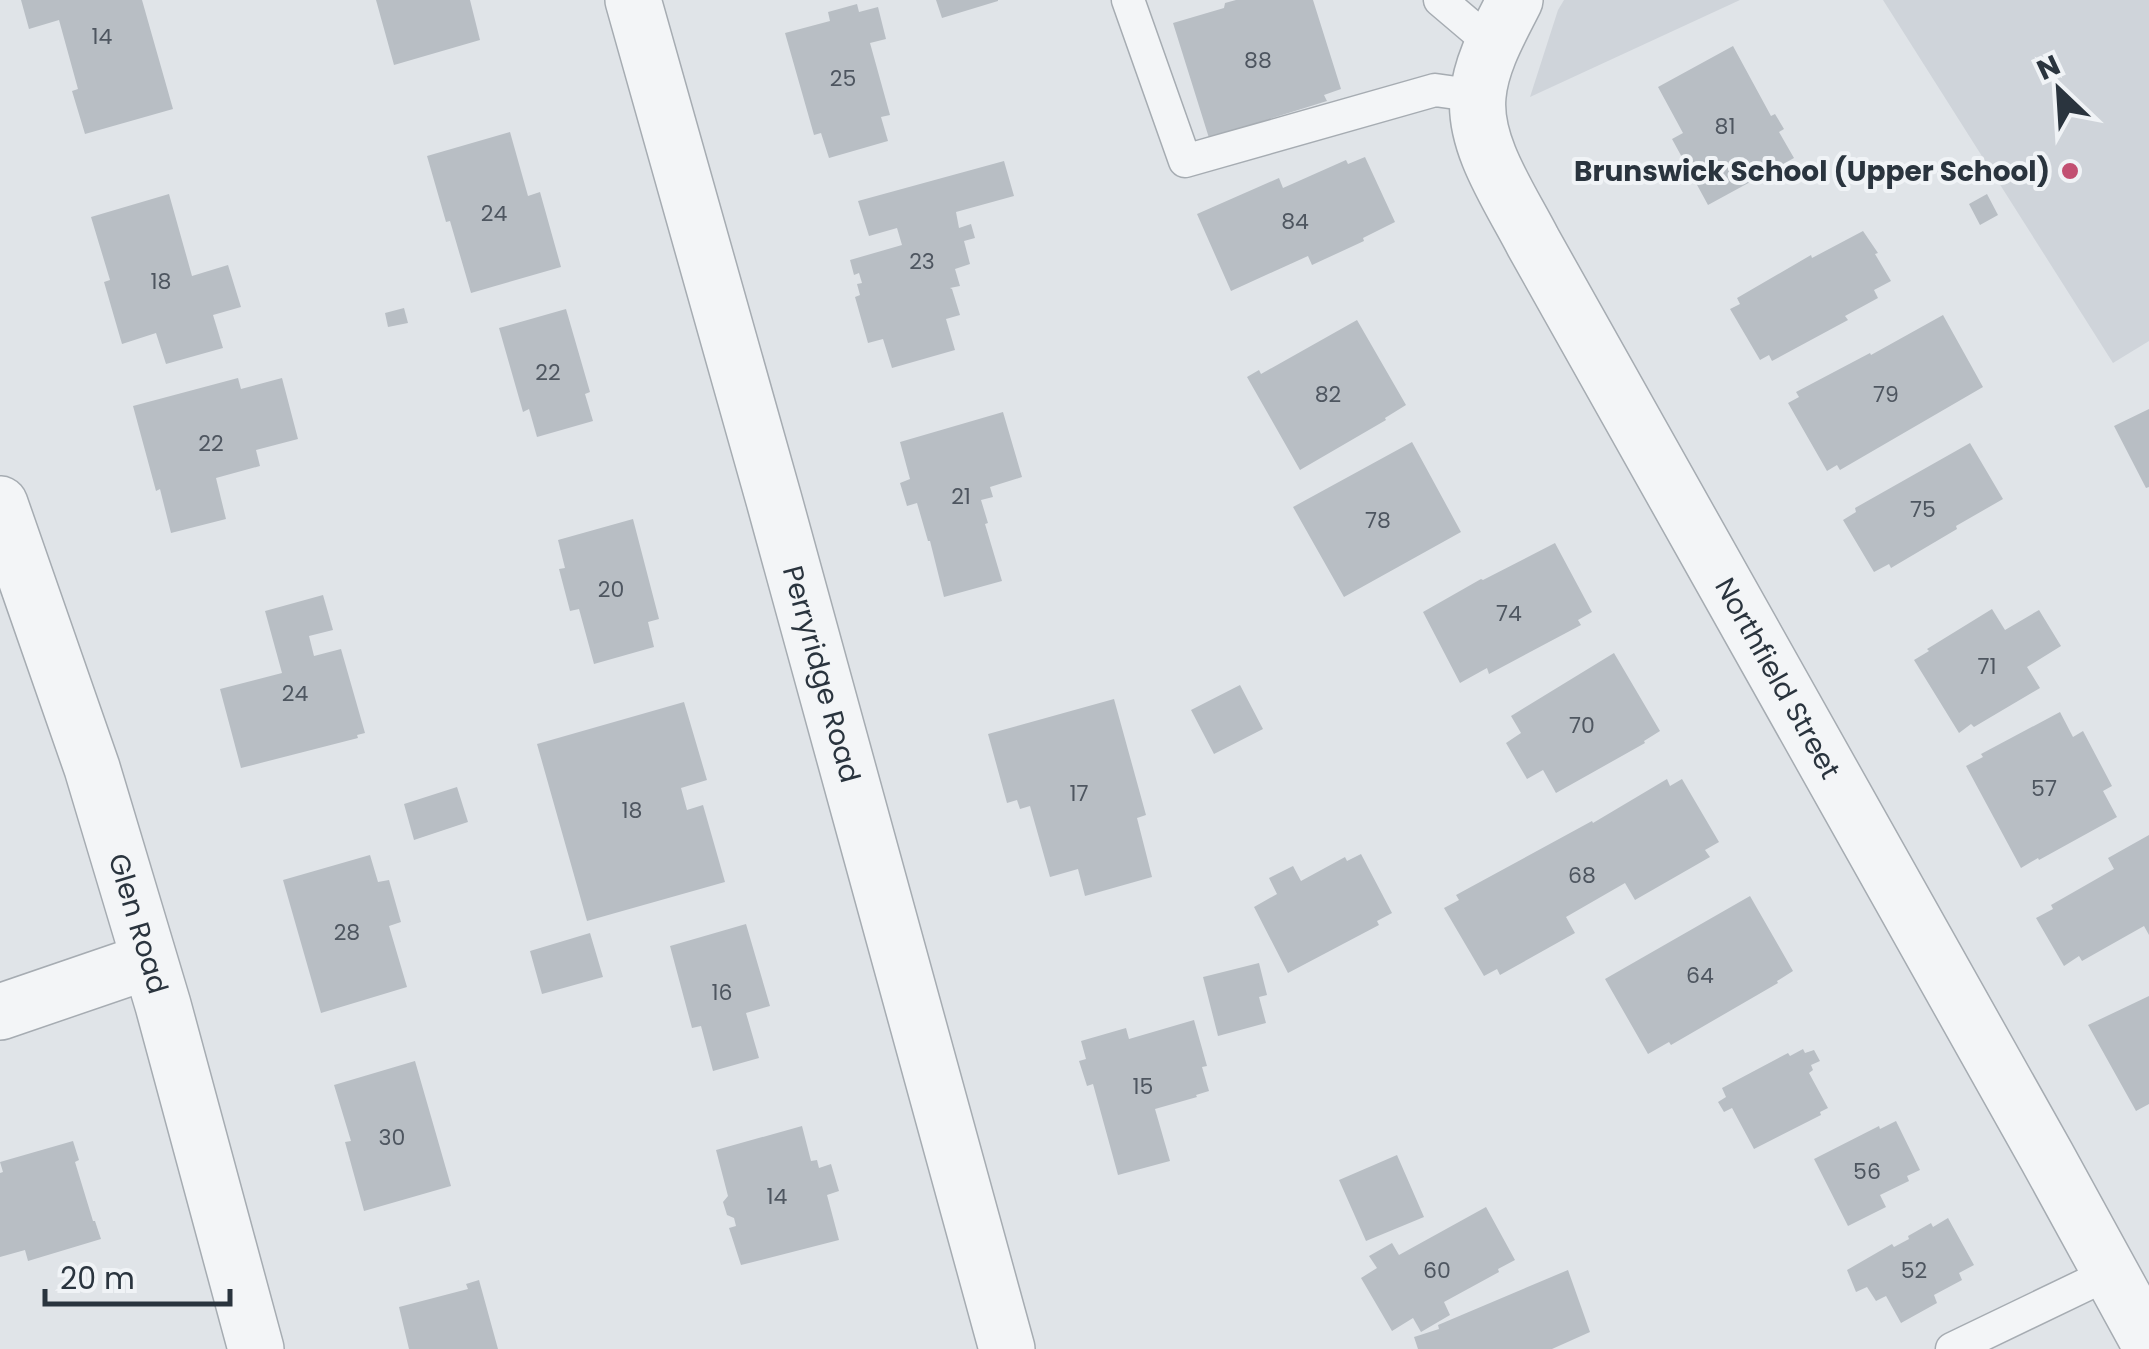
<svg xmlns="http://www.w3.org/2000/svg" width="2149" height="1349" font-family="Poppins,sans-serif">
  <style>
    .built { fill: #cfd4da }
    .building { fill: #b8bec4 }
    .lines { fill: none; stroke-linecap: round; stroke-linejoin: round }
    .lane-casing { stroke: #a6acb2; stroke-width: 35 }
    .street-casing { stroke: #a6acb2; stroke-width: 58 }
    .lane { stroke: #f3f5f7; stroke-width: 32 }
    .street { stroke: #f3f5f7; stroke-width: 55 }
    .poi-dot { fill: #c25072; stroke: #f0f3f6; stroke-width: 4 }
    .labels { text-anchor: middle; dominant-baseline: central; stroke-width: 8; stroke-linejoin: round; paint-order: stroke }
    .number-label { font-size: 22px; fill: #4e5660 }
    .poi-label { font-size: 28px; font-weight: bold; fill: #2a343e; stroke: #f0f3f6; text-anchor: end }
    .street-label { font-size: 28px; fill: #2a343e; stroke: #f0f3f6 }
  </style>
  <rect width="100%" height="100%" fill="#e0e4e8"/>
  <path class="built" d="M 1564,0 L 1740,0 L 1530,97 L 1558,10 Z
    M 1883,0 L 2149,0 L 2149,341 L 2113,363 Z"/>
  <path class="building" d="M 21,0 L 142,0 L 173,109 L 85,134 L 72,91 L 78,89 L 59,20 L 29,29 Z
    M 376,0 L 470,0 L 480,40 L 394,65 Z
    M 936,0 L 998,0 L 998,1 L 942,18 Z
    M 1236,0 L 1313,0 L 1341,89 L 1324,95 L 1327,101 L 1209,138 L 1173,23 L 1224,8 L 1225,3 Z
    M 857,4 L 859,12 L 878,7 L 886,39 L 870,43 L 890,115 L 881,117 L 888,141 L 829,158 L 821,133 L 814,135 L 785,33 L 830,21 L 828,12 Z
    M 1733,46 L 1771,116 L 1775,114 L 1784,129 L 1779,132 L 1794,158 L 1708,205 L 1672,139 L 1683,133 L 1658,87 Z
    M 510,132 L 528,196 L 540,192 L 561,267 L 471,293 L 450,221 L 446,222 L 427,156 Z
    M 1365,157 L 1395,222 L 1363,238 L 1364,241 L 1312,265 L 1308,256 L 1231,291 L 1197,214 L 1279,178 L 1283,188 L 1346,160 L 1348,164 Z
    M 1004,161 L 1014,196 L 956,212 L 959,228 L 971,224 L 975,238 L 964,241 L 970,264 L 955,269 L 960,286 L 950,288 L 952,289 L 960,315 L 946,319 L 955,350 L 892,368 L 883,339 L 868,343 L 855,297 L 860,295 L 857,284 L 862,283 L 859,273 L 854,275 L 850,260 L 902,245 L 897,228 L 869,236 L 858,201 Z
    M 169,194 L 192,276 L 228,265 L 241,307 L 213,315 L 223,348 L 166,364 L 156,333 L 122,344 L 104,282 L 110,280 L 91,217 Z
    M 1987,194 L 1998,215 L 1980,225 L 1969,204 Z
    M 1863,231 L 1878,253 L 1875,254 L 1891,281 L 1874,290 L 1878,298 L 1845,316 L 1848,320 L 1772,361 L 1769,355 L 1760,360 L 1730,309 L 1740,304 L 1737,298 L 1811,255 L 1812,258 Z
    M 404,308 L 408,323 L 388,327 L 385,313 Z
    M 566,309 L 590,392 L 585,394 L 593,421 L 537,437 L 529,409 L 523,412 L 499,328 Z
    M 1943,315 L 1983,387 L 1840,470 L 1837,465 L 1827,471 L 1788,403 L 1799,397 L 1796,392 L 1870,353 L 1871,355 Z
    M 1357,320 L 1406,405 L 1385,418 L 1386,420 L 1300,470 L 1247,377 L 1259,370 L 1261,374 Z
    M 238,378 L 241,389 L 282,378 L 298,439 L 256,450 L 260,466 L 216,478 L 226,519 L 171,533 L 160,489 L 156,491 L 133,406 Z
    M 2149,409 L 2149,487 L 2146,488 L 2114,426 Z
    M 1003,412 L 1022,477 L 990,487 L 993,497 L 981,500 L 988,523 L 985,524 L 1002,581 L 944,597 L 930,541 L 928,541 L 917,503 L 907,506 L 900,483 L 910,479 L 900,442 Z
    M 1412,442 L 1461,532 L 1344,597 L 1293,507 Z
    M 1970,443 L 2003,499 L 1956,526 L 1957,529 L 1891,568 L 1889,564 L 1874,572 L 1843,520 L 1856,512 L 1855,508 Z
    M 633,519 L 659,619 L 648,622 L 654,647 L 594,664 L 579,609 L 570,611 L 559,569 L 565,568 L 558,540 Z
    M 1555,543 L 1592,612 L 1578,620 L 1581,625 L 1489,674 L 1487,668 L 1460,683 L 1423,612 L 1481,579 L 1483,580 Z
    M 323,595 L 333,630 L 309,636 L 314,656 L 341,649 L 365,733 L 357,735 L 358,738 L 241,768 L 220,689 L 282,673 L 265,611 Z
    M 1992,609 L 2005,630 L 2039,610 L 2061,646 L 2027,667 L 2040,688 L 1974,727 L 1971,724 L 1959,733 L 1914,660 L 1929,651 L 1927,649 Z
    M 1614,653 L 1660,731 L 1644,741 L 1645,743 L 1556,793 L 1543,770 L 1527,779 L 1506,743 L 1521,733 L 1511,716 Z
    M 1240,685 L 1263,729 L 1214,754 L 1191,710 Z
    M 1114,699 L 1146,815 L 1137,818 L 1152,877 L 1085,896 L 1078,869 L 1050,877 L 1030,806 L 1020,809 L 1017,800 L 1007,803 L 988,734 Z
    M 684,702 L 707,780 L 681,788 L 687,810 L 703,805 L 725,882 L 587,921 L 537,744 Z
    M 2060,712 L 2073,737 L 2083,731 L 2112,786 L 2103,791 L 2117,817 L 2039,860 L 2038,858 L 2021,868 L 1966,766 L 1983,757 L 1981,754 Z
    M 1667,779 L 1670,786 L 1682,779 L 1719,842 L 1705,850 L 1710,857 L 1635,900 L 1625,883 L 1566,917 L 1575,933 L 1500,975 L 1497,969 L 1484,976 L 1444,908 L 1459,900 L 1456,895 L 1592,821 L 1593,823 Z
    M 457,787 L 468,822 L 414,840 L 404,804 Z
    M 2149,835 L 2149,935 L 2144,926 L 2082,961 L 2079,956 L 2064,966 L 2036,918 L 2053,909 L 2051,905 L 2114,869 L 2108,858 Z
    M 1361,854 L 1392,913 L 1377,921 L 1379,925 L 1288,973 L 1254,907 L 1277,894 L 1269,878 L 1293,866 L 1301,881 L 1345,857 L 1347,861 Z
    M 370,855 L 378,882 L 389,880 L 401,922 L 389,926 L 407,987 L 321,1013 L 283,880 Z
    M 1750,896 L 1793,971 L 1777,981 L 1778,983 L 1671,1045 L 1669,1042 L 1648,1054 L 1605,979 Z
    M 746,924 L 770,1006 L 746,1013 L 759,1058 L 713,1071 L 701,1026 L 692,1028 L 670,946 Z
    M 590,933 L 603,977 L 542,994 L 530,951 Z
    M 1259,963 L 1267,995 L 1259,997 L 1266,1023 L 1218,1036 L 1203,977 Z
    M 2149,996 L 2149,1104 L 2136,1111 L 2088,1025 Z
    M 1194,1020 L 1207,1066 L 1202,1067 L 1209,1091 L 1196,1095 L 1197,1097 L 1155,1109 L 1170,1161 L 1118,1175 L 1093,1084 L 1087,1086 L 1079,1061 L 1086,1059 L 1081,1041 L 1126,1028 L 1129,1039 Z
    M 1803,1049 L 1805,1053 L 1814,1050 L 1820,1061 L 1811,1065 L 1813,1070 L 1809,1073 L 1828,1108 L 1820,1112 L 1821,1115 L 1754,1149 L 1732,1108 L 1724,1112 L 1718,1102 L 1726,1097 L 1722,1088 L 1788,1053 L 1790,1056 Z
    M 415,1061 L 451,1186 L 364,1211 L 345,1142 L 351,1141 L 334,1085 Z
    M 1896,1121 L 1920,1170 L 1907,1176 L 1909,1181 L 1880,1195 L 1886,1207 L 1848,1226 L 1814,1159 L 1879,1126 L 1880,1129 Z
    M 802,1126 L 811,1161 L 817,1160 L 819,1168 L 831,1164 L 839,1191 L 827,1195 L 839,1240 L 741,1265 L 729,1228 L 736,1226 L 734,1218 L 727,1215 L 723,1202 L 728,1196 L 716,1150 Z
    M 73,1141 L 79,1160 L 75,1162 L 93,1221 L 95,1221 L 101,1239 L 28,1261 L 25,1250 L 0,1257 L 0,1173 L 3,1172 L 0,1162 Z
    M 1397,1155 L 1424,1217 L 1366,1241 L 1339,1180 Z
    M 1486,1207 L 1515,1260 L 1498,1269 L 1499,1272 L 1444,1302 L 1450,1315 L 1421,1332 L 1413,1318 L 1392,1331 L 1361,1278 L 1377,1268 L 1369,1256 L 1392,1243 L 1399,1255 Z
    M 1948,1218 L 1974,1265 L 1959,1273 L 1962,1280 L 1934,1295 L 1937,1303 L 1901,1323 L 1886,1296 L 1876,1301 L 1867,1287 L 1856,1292 L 1847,1270 L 1892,1244 L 1894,1247 L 1909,1239 L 1908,1236 L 1931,1223 L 1933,1227 Z
    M 1568,1270 L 1590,1332 L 1552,1349 L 1418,1349 L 1414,1337 L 1439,1329 L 1438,1325 Z
    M 479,1280 L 498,1349 L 409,1349 L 399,1307 L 468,1289 L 466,1284 Z"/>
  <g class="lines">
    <g class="lane-casing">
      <path id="lane" d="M 1128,0 L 1185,161 L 1435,90 L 1478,96
        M 1440,0 L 1493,45
        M 1952,1349 L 2110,1273"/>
    </g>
    <g class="street-casing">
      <g id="street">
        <path id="s1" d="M 633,0 L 774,500 L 1007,1349"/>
        <path id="s2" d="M 1515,0 C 1500,30 1481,62 1478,96 C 1473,145 1511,199 1533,242 L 2047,1157 L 2149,1343"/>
        <path id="s3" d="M 0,504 L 92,768 L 163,1005 L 256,1349"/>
        <path d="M 0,1012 L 149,961"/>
      </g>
    </g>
    <use href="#lane" class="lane"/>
    <use href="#street" class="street"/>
  </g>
  <circle class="poi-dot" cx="2070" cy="171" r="10"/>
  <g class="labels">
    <g class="number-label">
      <text x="102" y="36">14</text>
      <text x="1258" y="60">88</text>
      <text x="843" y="78">25</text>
      <text x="1725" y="126">81</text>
      <text x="494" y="213">24</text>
      <text x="1295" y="221">84</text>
      <text x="922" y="261">23</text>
      <text x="161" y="281">18</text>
      <text x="548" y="372">22</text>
      <text x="1328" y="394">82</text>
      <text x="1886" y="394">79</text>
      <text x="211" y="443">22</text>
      <text x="961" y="496">21</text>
      <text x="1923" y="509">75</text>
      <text x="1378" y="520">78</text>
      <text x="611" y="589">20</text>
      <text x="1509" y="613">74</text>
      <text x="1987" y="666">71</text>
      <text x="295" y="693">24</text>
      <text x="1582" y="725">70</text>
      <text x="2044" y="788">57</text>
      <text x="1079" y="793">17</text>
      <text x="632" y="810">18</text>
      <text x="1582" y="875">68</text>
      <text x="347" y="932">28</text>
      <text x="1700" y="975">64</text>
      <text x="722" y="992">16</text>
      <text x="1143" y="1086">15</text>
      <text x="392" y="1137">30</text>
      <text x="1867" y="1171">56</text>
      <text x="777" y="1196">14</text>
      <text x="1437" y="1270">60</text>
      <text x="1914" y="1270">52</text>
    </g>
    <g class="poi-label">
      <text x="2050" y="171">Brunswick School (Upper School)</text>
    </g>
    <g class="street-label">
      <text stroke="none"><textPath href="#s1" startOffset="700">Perryridge Road</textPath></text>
      <text stroke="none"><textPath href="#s2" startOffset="762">Northfield Street</textPath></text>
      <text stroke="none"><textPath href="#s3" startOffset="442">Glen Road</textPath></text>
    </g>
  </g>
  <g transform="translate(2059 90) rotate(335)" stroke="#f0f3f6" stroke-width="8" paint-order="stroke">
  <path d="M0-8L18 38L0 25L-18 38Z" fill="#2a343e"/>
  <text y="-15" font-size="28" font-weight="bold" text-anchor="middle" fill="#2a343e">N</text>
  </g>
  <path d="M45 1289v15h185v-15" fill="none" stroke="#2a343e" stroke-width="5"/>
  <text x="60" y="1289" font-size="30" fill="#2a343e" stroke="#f0f3f6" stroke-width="8" paint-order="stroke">20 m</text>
</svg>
